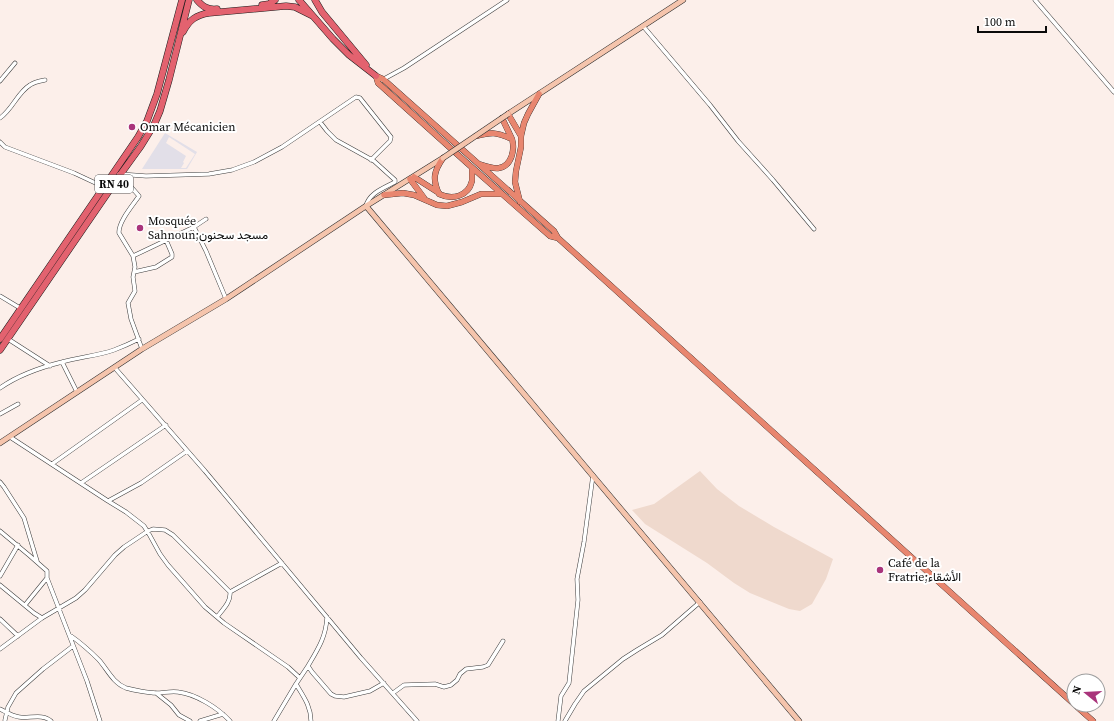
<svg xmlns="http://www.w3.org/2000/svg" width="1114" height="721" font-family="'Source Serif 4',Vazirmatn,serif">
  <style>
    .industrial { fill: #e2dfe8; fill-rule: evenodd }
    .farmland { fill: #efd9cd }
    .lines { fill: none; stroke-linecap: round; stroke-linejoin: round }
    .street-casing { stroke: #3d3d3d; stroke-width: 4.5 }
    .secondary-casing { stroke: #2c2c2c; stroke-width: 6 }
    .primary-casing { stroke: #1b1b1b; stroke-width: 6 }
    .highway-casing { stroke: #1b1b1b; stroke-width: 7 }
    .street { stroke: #fff; stroke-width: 3.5 }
    .secondary { stroke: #f5c4ac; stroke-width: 5 }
    .primary { stroke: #e8866f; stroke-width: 5.5 }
    .highway { stroke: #e3626f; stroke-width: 6 }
    .secondary-bridge-casing { stroke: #2c2c2c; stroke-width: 6; stroke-linecap: butt }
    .secondary-bridge { stroke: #f5c4ac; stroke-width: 5 }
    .poi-dot { fill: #a9347b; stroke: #fff; stroke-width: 1.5 }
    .labels { text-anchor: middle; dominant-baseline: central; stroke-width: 4; stroke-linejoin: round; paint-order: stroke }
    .shield { fill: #fff; stroke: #545454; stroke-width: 1 }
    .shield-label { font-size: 11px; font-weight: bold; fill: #0a0a0a }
    .poi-label { font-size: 12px; fill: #0a0a0a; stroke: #fff; text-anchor: start }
  </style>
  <rect width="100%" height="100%" fill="#fcefea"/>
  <path class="industrial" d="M 165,133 L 197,152 L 187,169 L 142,169 ZM 169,137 L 195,154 L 186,168 L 181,168 L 184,163 L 183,162 L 186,156 L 166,143 Z"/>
  <path class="farmland" d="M 700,471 L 717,489 L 739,506 L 774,527 L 833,559 L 826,579 L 812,604 L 800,611 L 789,609 L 750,593 L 734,583 L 707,563 L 645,524 L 632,510 L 654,504 Z"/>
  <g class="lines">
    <g class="street-casing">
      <path id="street" d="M 1035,0 L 1114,92
        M 643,26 L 710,105 L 738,141 L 773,180 L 814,229
        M 382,80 L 404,68 L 507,0
        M 0,81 L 15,63
        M 0,118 C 13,109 17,93 30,85 C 34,82 40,81 45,80
        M 320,122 L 327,131 L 336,140 L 374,161 L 395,180 L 395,182 C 384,188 369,193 366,206
        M 0,142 L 5,147 L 74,173 L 104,187
        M 119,174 L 146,176 L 178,175 L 209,174 L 232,170 L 254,162 L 282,147 L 356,97 L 360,98 L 391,137 L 390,141 L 371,160
        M 123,175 L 126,181 L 139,196 C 133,205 118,222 119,233 L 133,256 L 135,267 L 133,277 L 135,291 L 128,303 L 131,319 L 142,349
        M 194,227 L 206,251 L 226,299
        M 133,256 L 194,227 L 206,219
        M 134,272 L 156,267 L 172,257 L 172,254 L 166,240
        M 0,296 L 20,308
        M 8,339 L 50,366
        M 62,362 L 77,392
        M 115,368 L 205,471 L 361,658 L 417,721
        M 0,388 C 17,376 42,367 62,362 C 79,357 97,356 114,350 C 122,347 131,343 139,339
        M 0,414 L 18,404
        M 10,437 L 108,501 L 126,512 L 144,526 L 149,534 L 160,554 L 168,565 L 205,607 L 224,623 L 288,667 L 300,678
        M 52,464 L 142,400
        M 0,482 L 4,487 L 24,518 L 37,561
        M 81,483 L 166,425
        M 108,501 L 141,483 L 187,451
        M 0,531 L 30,556 L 47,571 L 47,578 L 87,681 L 100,721
        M 0,576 L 18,545
        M 0,585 L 34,613 L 42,618
        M 230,592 L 282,563
        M 25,605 L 47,578
        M 327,617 C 326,637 318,649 308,666 L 312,672 L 331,694 L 335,696 L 344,697 L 370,691 L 384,683
        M 0,619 L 18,636
        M 71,636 C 81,643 90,651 99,660 C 107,669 113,683 126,688 C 133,690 149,693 156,693 C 163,693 170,691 178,692 C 196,694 218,708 230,721
        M 0,649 L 42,618 L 76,598 L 85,590 L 115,555 L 124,547 L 148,531 L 153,529 L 165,530 L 173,535 L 230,592 C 231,602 223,609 217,617
        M 296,684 C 303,696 311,706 311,721
        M 156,693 L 171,705 L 179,715 L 190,721
        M 393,693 L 404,685 L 435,684 L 444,687 L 451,685 L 457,680 L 460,674 L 466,669 L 483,667 L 488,665 L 503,641
        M 0,709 C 6,712 12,716 19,717 C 29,719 42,713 51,721
        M 5,720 L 8,707 L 16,693 L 43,669 L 73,646
        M 200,721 L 223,714
        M 274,721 L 296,684 L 308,666
        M 558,721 L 561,696 L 569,683 L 578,600 L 577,579 L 584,542 L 593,475
        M 565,721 L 575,704 L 584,691 L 623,659 L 637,650 L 662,635 L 700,602"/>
    </g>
    <g class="secondary-casing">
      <path id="secondary" d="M 508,114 L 683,0
        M 366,206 L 799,721
        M 0,443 L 142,349 L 226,299 L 366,206 L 443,158"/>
    </g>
    <g class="primary-casing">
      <path id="primary" d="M 376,76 L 383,79 L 554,231 L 558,238 L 1074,704
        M 376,76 L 378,83 L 467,163 L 550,236 L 558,238
        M 508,114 L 521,136
        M 502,118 L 512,139
        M 476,136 C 492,132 496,132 512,139 C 515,149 512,166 499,168 C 493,169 485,166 479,164
        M 443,158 C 434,171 432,179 439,194 C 452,200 468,197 472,181 C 472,177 472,172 472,168
        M 414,177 L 439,193
        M 410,179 L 424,198
        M 384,195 L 403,193 L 414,195 L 437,205 L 447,206 L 462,202 L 481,194 L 502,194
        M 520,202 L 515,182 L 516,171 L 521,147 L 521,136 L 524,123 L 528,114 L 539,94
        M 1075,705 L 1093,721"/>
    </g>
    <g class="highway-casing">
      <path id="highway" d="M 197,0 C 203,7 208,10 217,9
        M 299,0 L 333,39 L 349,55 L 376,76
        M 315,0 L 322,12 L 366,65
        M 262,5 L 269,4 L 275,0
        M 183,32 C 189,20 196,15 209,13 L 286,6 L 295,7 L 311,15
        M 0,339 L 138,137 L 147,121 L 157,94 L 182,0
        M 0,350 L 120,175 L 141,146 L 154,125 L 160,111 L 169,80 L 189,0"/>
    </g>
    <use href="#street" class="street"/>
    <use href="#secondary" class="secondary"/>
    <use href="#primary" class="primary"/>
    <use href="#highway" class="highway"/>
    <g class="secondary-bridge-casing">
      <path id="secondary-bridge" d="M 443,158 L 508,114"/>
    </g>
    <use href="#secondary-bridge" class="secondary-bridge"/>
  </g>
  <g class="poi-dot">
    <circle cx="132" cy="127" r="4"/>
    <circle cx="140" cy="228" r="4"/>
    <circle cx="880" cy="570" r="4"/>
  </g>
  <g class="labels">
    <rect class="shield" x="95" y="175" width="38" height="18" rx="3"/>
    <g class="shield-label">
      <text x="114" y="184">RN 40</text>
    </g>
    <g class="poi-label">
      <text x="140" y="127">Omar Mécanicien</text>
      <text x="148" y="221">Mosquée<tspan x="148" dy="14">Sahnoun;مسجد سحنون</tspan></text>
      <text x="888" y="563">Café de la<tspan x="888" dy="14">Fratrie;الأشقاء</tspan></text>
    </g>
  </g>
  <g transform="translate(1086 693) rotate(288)"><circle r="19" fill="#ffffff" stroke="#9d9d9d"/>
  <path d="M0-3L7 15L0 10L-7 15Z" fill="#a9347b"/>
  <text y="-6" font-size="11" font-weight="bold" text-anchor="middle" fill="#0a0a0a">N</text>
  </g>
  <path d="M978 26v6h68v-6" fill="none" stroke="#0a0a0a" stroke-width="2"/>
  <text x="984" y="26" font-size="12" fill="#0a0a0a" stroke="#ffffff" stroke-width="3" paint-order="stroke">100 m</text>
</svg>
